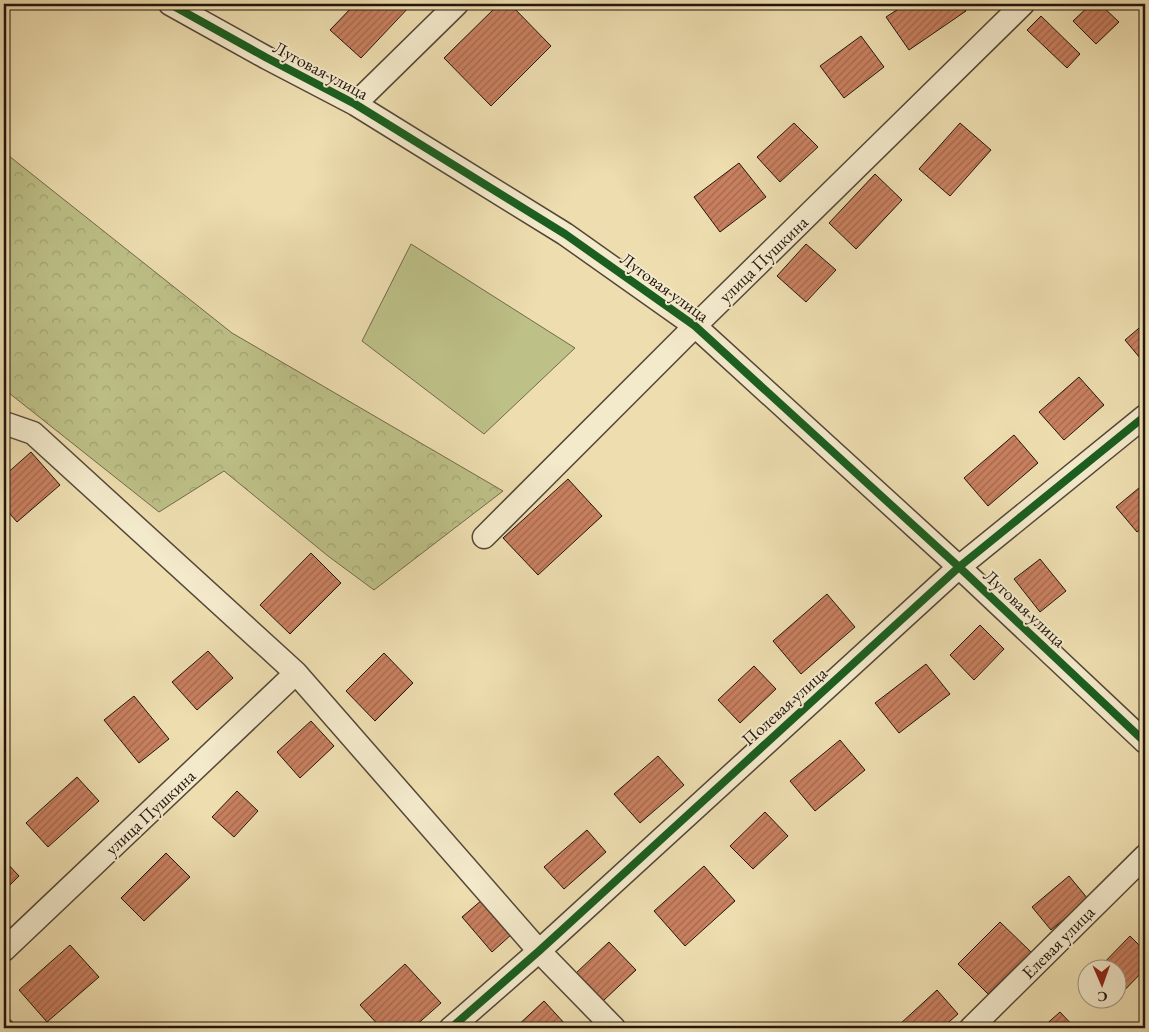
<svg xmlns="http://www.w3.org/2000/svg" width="1149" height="1032" font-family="'EB Garamond',serif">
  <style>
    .forest { fill: url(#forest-crowns); stroke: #706a4a }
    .pitch { fill: #bdc087; stroke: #706a4a }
    .building { fill: url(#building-hatch); stroke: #22150d }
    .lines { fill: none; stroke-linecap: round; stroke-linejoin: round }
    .minor-casing { stroke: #554736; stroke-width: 25 }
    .minor { stroke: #f3e9cb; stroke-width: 22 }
    .cycleway-casing { stroke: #f3e9cb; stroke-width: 11 }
    .cycleway { stroke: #1b5e20; stroke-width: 8 }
    .labels { text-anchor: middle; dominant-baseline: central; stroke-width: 4; stroke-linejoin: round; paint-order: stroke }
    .street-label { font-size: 18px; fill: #22150d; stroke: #f3e9cb }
  </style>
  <defs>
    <pattern id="forest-crowns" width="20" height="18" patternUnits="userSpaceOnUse" patternTransform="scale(1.25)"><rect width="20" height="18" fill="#bdc087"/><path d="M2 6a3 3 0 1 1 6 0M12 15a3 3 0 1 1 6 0" fill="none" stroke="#a2a473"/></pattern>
    <pattern id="building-hatch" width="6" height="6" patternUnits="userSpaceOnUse" patternTransform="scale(1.25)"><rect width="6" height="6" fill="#c98060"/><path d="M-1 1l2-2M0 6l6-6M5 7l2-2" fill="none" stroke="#a3684e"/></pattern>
  </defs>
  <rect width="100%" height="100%" fill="#edddaf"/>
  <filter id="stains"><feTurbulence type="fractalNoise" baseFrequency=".004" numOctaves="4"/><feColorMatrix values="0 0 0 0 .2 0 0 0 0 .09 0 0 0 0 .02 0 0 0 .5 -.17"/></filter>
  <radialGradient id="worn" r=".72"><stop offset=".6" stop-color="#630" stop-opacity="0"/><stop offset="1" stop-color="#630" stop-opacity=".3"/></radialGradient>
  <path class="forest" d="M 4,152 L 232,333 L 503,491 L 374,590 L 328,556 L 224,471 L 159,512 L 4,389 Z"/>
  <path class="pitch" d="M 411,244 L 575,348 L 484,434 L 362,341 Z"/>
  <path class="building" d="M 355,4 L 410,4 L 411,5 L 361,58 L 330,30 Z
    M 499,4 L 510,4 L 551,46 L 491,106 L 444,58 Z
    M 906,4 L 961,4 L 966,11 L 909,50 L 886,17 Z
    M 1091,4 L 1100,4 L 1119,22 L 1096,44 L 1073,21 Z
    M 1041,16 L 1080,54 L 1067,68 L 1027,30 Z
    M 861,36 L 884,67 L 844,98 L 820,66 Z
    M 794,123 L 818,147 L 780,182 L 757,157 Z
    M 960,123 L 991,150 L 950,196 L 919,169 Z
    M 739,163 L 766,197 L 720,232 L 694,197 Z
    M 875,174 L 902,200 L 856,249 L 829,223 Z
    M 806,244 L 836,270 L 806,302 L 777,276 Z
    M 1145,323 L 1145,364 L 1125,340 Z
    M 1079,377 L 1104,405 L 1064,440 L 1039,412 Z
    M 1014,435 L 1038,463 L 988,506 L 964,478 Z
    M 31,452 L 60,485 L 17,522 L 4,507 L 4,476 Z
    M 568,479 L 602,516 L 538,575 L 503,538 Z
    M 1145,483 L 1145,526 L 1137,532 L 1116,507 Z
    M 311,553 L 341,583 L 290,634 L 260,605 Z
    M 1040,559 L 1066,591 L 1040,612 L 1014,579 Z
    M 827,594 L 855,627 L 801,674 L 773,641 Z
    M 980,625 L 1004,649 L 974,680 L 950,655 Z
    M 208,651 L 233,678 L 197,710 L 172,682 Z
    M 384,653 L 413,683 L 375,721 L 346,691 Z
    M 926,664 L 950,694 L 899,733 L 875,703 Z
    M 754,666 L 776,689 L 740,723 L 718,700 Z
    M 134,696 L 169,739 L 139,763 L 104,720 Z
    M 311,721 L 334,746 L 300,778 L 277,752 Z
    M 840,740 L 865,770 L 815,811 L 790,781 Z
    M 658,756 L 684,785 L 640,823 L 614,794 Z
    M 77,777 L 99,801 L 48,847 L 26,823 Z
    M 237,791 L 258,811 L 234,837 L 212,817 Z
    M 765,812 L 788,836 L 753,869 L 730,846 Z
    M 587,830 L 606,852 L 564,889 L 544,867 Z
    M 166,853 L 190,877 L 144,921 L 121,898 Z
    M 4,860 L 19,876 L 4,891 Z
    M 704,866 L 735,901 L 685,946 L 654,911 Z
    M 1069,876 L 1088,899 L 1051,930 L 1032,907 Z
    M 482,900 L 512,934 L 492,952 L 462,917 Z
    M 1000,922 L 1031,952 L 988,994 L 958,964 Z
    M 1130,936 L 1145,951 L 1145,969 L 1116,999 L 1116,970 L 1097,970 Z
    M 609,942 L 636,970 L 603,1001 L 576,973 Z
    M 70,945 L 99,977 L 47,1022 L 19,990 Z
    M 405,964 L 441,1003 L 413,1028 L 381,1028 L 360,1005 Z
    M 937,990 L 958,1014 L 942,1028 L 904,1028 L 900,1024 Z
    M 544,1001 L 566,1025 L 563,1028 L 515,1028 Z
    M 1060,1012 L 1075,1028 L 1042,1028 Z
    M 4,1014 L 19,1028 L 4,1028 Z"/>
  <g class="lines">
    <g class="minor-casing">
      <path id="minor" d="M 170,4 L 267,58 L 355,104 L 565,234 L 695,326 L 959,567 L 1145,742
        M 355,104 L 457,4
        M 4,423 L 33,433 L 296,673 L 539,951 L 614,1028
        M 484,537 L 695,326 L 1023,4
        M 4,950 L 296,673
        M 451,1028 L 539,951 L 959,567 L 1145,416
        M 971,1028 L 1145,856"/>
    </g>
    <use href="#minor" class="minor"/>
    <g class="cycleway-casing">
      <path id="cycleway" d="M 170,4 L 267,58 L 355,104 L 565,234 L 695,326 L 959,567 L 1145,742
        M 451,1028 L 539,951 L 959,567 L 1145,416"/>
    </g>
    <use href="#cycleway" class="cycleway"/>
  </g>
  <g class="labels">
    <g class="street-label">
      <text transform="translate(321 70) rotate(28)">Луговая улица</text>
      <text transform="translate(763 259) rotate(-44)">улица Пушкина</text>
      <text transform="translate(665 287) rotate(36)">Луговая улица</text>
      <text transform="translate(1025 608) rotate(43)">Луговая улица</text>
      <text transform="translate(784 706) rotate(-42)">Полевая улица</text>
      <text transform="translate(150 812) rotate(-43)">улица Пушкина</text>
      <text transform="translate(1058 942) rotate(-45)">Елевая улица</text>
    </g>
  </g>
  <rect width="1149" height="1032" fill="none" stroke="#edddaf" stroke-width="20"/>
  <rect x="5" y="5" width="1139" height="1022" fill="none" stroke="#22150d" stroke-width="2.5"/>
  <rect x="10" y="10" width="1129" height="1012" fill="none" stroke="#22150d"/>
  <g transform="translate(1102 984) rotate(178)"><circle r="24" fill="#f3e9cb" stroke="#9f947f"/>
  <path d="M0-4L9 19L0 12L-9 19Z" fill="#8f2418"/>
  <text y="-8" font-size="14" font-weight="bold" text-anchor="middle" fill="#22150d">С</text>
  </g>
  <rect width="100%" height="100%" filter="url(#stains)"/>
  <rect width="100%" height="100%" fill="url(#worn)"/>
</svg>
